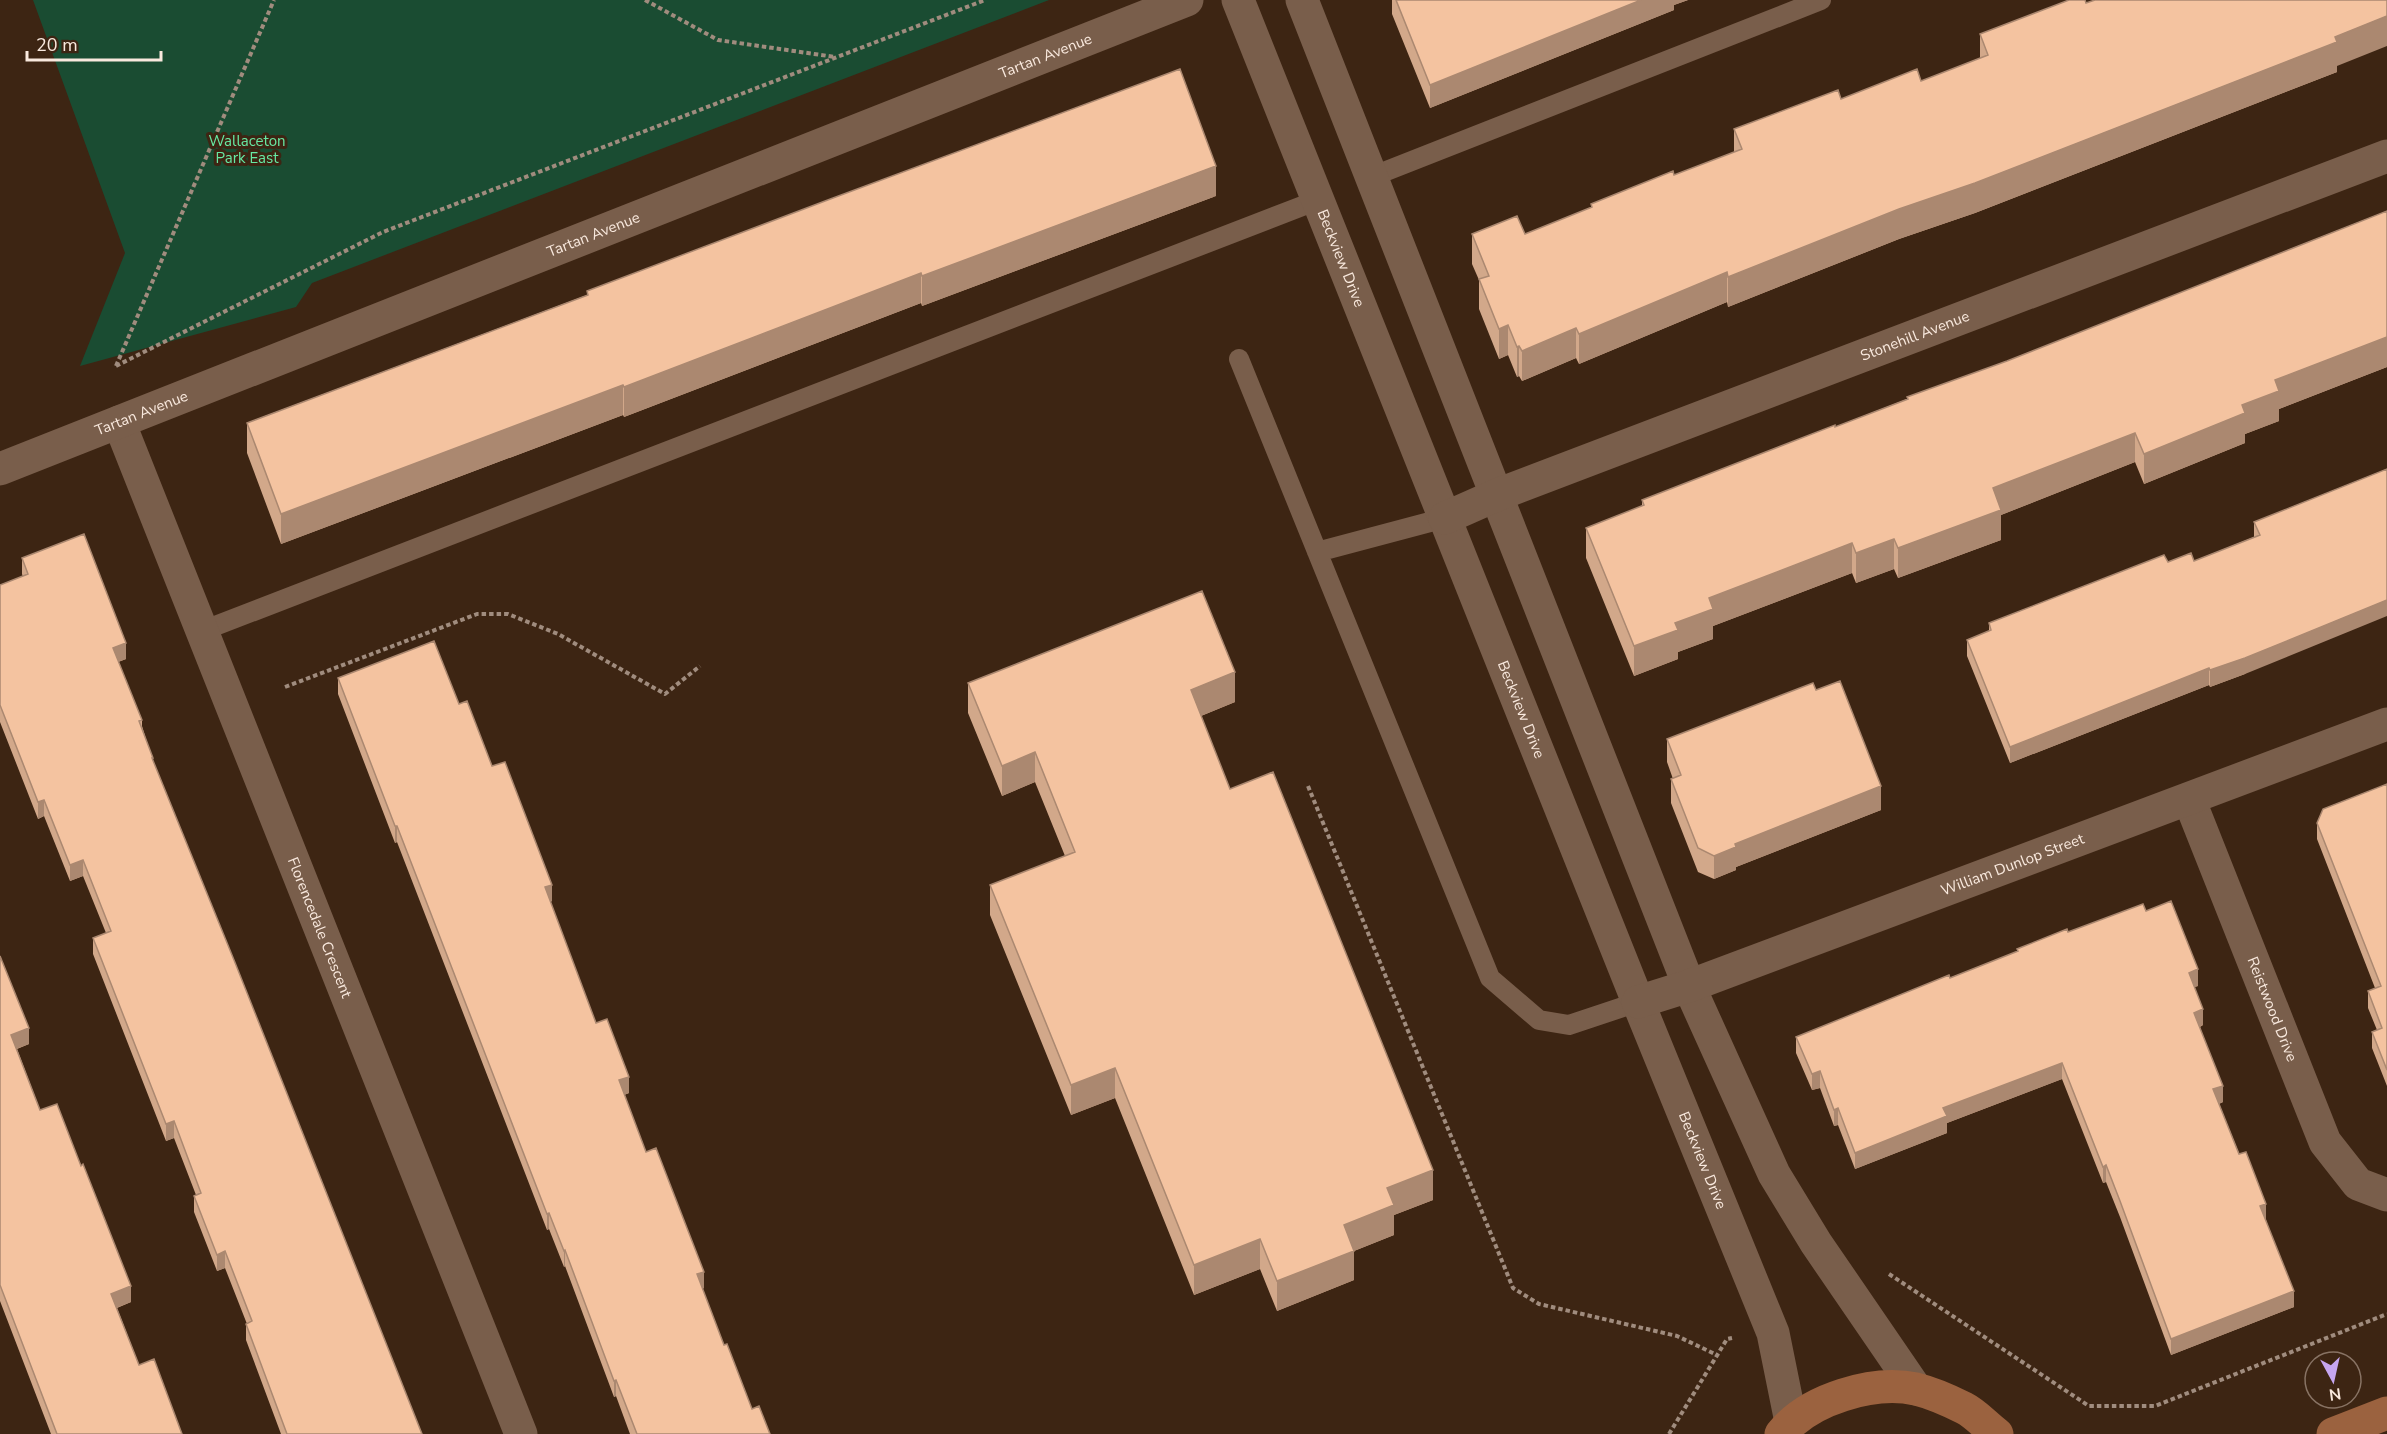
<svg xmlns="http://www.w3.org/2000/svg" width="2387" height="1434" font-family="'Nunito Sans',sans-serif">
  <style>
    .green { fill: #1a4c32 }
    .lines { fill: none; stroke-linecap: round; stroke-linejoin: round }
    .path { stroke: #a08c7e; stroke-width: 4; stroke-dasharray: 4.5 3; stroke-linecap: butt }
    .service { stroke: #795e4b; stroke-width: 20 }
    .minor { stroke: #795e4b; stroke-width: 33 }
    .secondary { stroke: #9b623f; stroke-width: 33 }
    .wall { fill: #d2a88a }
    .shaded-wall { fill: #ab8870 }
    .building { fill: #f4c3a0; stroke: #ab8870; stroke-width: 1.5 }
    .labels { text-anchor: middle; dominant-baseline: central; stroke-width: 6; stroke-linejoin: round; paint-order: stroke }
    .street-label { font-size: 15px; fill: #f9e9de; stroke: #3d2513 }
    .park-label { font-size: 15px; fill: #67e9a3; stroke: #3d2513 }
  </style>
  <rect width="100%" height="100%" fill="#3d2513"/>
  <path class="green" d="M 33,0 L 1049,0 L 312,283 L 296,307 L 80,366 L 125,253 Z"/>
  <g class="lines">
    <path class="path" d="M 645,0 L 718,40 L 835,57
      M 116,366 L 383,232 L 985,0
      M 116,366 L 274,0
      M 285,687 L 477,614 L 508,614 L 558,634 L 665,694 L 700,666
      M 1308,786 L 1513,1288 L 1539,1304 L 1677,1336 L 1717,1355
      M 1889,1274 L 2089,1406 L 2155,1406 L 2387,1314
      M 1669,1434 L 1727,1339 L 1732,1338"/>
    <path class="service" d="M 1371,177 L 1821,0
      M 1239,359 L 1490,978 L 1539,1020 L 1569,1025 L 1638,1002
      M 1317,552 L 1445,518
      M 202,631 L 1318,200"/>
    <g class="minor">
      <path id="s1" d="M 1238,0 L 1638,1002 L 1773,1333 L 1791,1422"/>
      <path d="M 1302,0 L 1689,986 L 1774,1174 L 1816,1243 L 1916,1389"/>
      <path id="s2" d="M 119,422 L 521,1434"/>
      <path id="s3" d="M 0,469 L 1187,0"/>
      <path id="s4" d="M 1445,518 L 1497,495 L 2387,156"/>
      <path id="s5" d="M 2189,799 L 2325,1142 L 2358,1184 L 2387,1195"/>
      <path id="s6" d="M 1638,1002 L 1689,986 L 2387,724"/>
    </g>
    <path class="secondary" d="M 1781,1434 C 1809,1399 1873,1380 1916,1389 C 1932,1393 1950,1401 1964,1408 C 1976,1414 1986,1426 1997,1434
      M 2333,1434 L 2387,1413"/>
  </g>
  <path class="wall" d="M 1392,0 L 1688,0 L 1674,5 L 1674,10 L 1430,108 L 1392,14 Z
    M 2086,3 L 2337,66 L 2337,72 L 1975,213 L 1899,239 L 1728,307 L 1727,302 L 1579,364 L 1576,358 L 1522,381 L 1519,376 L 1517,377 L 1508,355 L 1499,359 L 1479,309 L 1479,280 L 1472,264 L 1472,234 L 1525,234 L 1591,208 L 1591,204 L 1674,175 L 1734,152 L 1734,129 L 1841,99 L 1921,81 L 1980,58 L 1980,34 Z
    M 1216,196 L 922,306 L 921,303 L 624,417 L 623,415 L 281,544 L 247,453 L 247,423 L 587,295 L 587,291 Z
    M 2387,211 L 2387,367 L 2279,409 L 2279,421 L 2245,434 L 2245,443 L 2144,484 L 2135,462 L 2001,515 L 2001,540 L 1898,578 L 1894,569 L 1856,583 L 1852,573 L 1713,626 L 1713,639 L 1678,652 L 1678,659 L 1634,676 L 1586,558 L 1586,528 L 1642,506 L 1642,500 L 1835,427 L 1907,399 L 1907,397 L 2007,361 Z
    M 2387,469 L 2245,674 L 2210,687 L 2209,685 L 2010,763 L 1967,656 L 1967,640 L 1989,631 L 1989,623 L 2168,562 L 2194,561 L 2254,537 L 2254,522 Z
    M 22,558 L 126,659 L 118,662 L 142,720 L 142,726 L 153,762 L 422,1434 L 281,1434 L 246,1340 L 246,1324 L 247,1324 L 225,1268 L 217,1271 L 194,1212 L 194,1196 L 196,1195 L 174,1138 L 166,1141 L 93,954 L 93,938 L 106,933 L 83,876 L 70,881 L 44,816 L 38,819 L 0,722 L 0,585 L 23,577 L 22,574 Z
    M 338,678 L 459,704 L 492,766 L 552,901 L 550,902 L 596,1023 L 629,1093 L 624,1095 L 646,1152 L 704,1288 L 702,1289 L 724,1345 L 752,1409 L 770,1434 L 630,1434 L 616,1396 L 614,1397 L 565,1266 L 564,1267 L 549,1229 L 547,1230 L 397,842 L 395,843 L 338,694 Z
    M 968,683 L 1235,702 L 1201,716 L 1230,789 L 1433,1200 L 1394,1215 L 1394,1235 L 1354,1251 L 1354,1280 L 1277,1311 L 1260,1269 L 1194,1295 L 1115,1098 L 1071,1115 L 990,915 L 990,885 L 1065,856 L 1035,782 L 1002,796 L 968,713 Z
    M 1816,690 L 1881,810 L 1736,867 L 1736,870 L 1714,879 L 1698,872 L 1671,803 L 1671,779 L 1673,779 L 1667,762 L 1667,739 Z
    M 2387,784 L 2387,1086 L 2372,1048 L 2372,1032 L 2377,1030 L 2368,1008 L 2368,991 L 2375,988 L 2317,839 L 2317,823 Z
    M 2146,911 L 2198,986 L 2194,987 L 2203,1025 L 2200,1027 L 2223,1102 L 2219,1104 L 2266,1220 L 2294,1307 L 2171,1355 L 2120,1217 L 2106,1182 L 2103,1183 L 2062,1079 L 1947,1123 L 1947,1133 L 1855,1169 L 1838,1125 L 1834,1126 L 1820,1088 L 1812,1090 L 1796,1053 L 1796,1037 L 2017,952 L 2017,949 L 2068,932 Z
    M 0,956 L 29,1044 L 17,1049 L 40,1110 L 131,1302 L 117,1308 L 139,1365 L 182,1434 L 51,1434 L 0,1301 Z"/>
  <path class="shaded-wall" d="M 1641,0 L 1688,0 L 1674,5 L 1674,10 L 1430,108 L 1430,85 Z
    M 2387,16 L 2387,46 L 2337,66 L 2337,72 L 1975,213 L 1899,239 L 1728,307 L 1728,277 Z
    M 1216,166 L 1216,196 L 922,306 L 922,276 Z
    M 1727,272 L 1727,302 L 1579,364 L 1579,334 Z
    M 921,273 L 921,303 L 624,417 L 624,387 Z
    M 1508,325 L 1508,355 L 1499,359 L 1499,329 Z
    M 1576,328 L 1576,358 L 1522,381 L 1522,351 Z
    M 2387,337 L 2387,367 L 2279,409 L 2279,421 L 2245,434 L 2245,443 L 2144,484 L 2144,454 L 2242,405 L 2275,380 Z
    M 1519,346 L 1519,376 L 1517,377 L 1517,347 Z
    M 623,385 L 623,415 L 281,544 L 281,514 Z
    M 2135,433 L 2135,462 L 2001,515 L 2001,540 L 1898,578 L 1898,548 L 1993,488 Z
    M 1894,539 L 1894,569 L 1856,583 L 1856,553 Z
    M 1852,543 L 1852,573 L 1713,626 L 1713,639 L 1678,652 L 1678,659 L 1634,676 L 1634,646 L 1675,623 L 1709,598 Z
    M 2387,600 L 2387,616 L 2245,674 L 2210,687 L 2210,670 Z
    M 126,643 L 126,659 L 113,664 L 113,648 Z
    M 2209,668 L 2209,685 L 2010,763 L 2010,747 Z
    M 1235,672 L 1235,702 L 1191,720 L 1191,690 Z
    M 1035,752 L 1035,782 L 1002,796 L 1002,766 Z
    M 1881,786 L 1881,810 L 1736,867 L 1736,870 L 1714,879 L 1714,856 L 1735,844 Z
    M 44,800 L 44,816 L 38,819 L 38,802 Z
    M 395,826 L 397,826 L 397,842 L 395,843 Z
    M 83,860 L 83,876 L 70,881 L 70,865 Z
    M 552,885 L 552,901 L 545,904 L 545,887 Z
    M 2198,969 L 2198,986 L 2189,989 L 2189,973 Z
    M 2203,1009 L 2203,1025 L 2194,1029 L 2194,1013 Z
    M 29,1028 L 29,1044 L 11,1051 L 11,1035 Z
    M 2062,1063 L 2062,1079 L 1947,1123 L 1947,1133 L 1855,1169 L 1855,1153 L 1943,1108 Z
    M 1115,1068 L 1115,1098 L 1071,1115 L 1071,1085 Z
    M 1820,1071 L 1820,1088 L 1812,1090 L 1812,1074 Z
    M 629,1077 L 629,1093 L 619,1097 L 619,1080 Z
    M 2223,1086 L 2223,1102 L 2213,1106 L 2213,1089 Z
    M 1838,1108 L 1838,1125 L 1834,1126 L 1834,1110 Z
    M 174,1121 L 174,1138 L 166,1141 L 166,1124 Z
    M 2106,1165 L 2106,1182 L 2103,1183 L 2103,1167 Z
    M 1433,1170 L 1433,1200 L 1394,1215 L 1394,1235 L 1354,1251 L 1354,1280 L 1277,1311 L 1277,1281 L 1387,1188 Z
    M 2266,1204 L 2266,1220 L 2260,1222 L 2260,1206 Z
    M 549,1213 L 549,1229 L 547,1230 L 547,1214 Z
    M 1260,1239 L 1260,1269 L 1194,1295 L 1194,1265 Z
    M 565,1250 L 565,1266 L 564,1267 L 564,1251 Z
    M 225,1251 L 225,1268 L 217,1271 L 217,1255 Z
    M 704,1272 L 704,1288 L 697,1291 L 697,1274 Z
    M 131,1286 L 131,1302 L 111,1310 L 111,1294 Z
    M 2294,1291 L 2294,1307 L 2171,1355 L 2171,1339 Z
    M 616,1380 L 616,1396 L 614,1397 L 614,1381 Z"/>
  <path class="building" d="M 1396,0 L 1641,0 L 1430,85 Z
    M 2069,0 L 2085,0 L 2086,3 L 2095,0 L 2387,0 L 2387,16 L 2335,37 L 2337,42 L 1975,183 L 1899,209 L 1728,277 L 1727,272 L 1579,334 L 1576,328 L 1522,351 L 1519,346 L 1517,347 L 1508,325 L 1499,329 L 1479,279 L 1489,276 L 1472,234 L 1517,216 L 1525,234 L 1592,207 L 1591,204 L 1673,171 L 1674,175 L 1742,149 L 1734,129 L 1838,90 L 1841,99 L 1917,69 L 1921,81 L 1988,55 L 1980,34 Z
    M 1180,69 L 1216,166 L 922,276 L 921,273 L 624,387 L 623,385 L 281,514 L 247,423 L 588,295 L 587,291 L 833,198 Z
    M 2387,211 L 2387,337 L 2275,380 L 2279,391 L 2242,405 L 2245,413 L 2144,454 L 2135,433 L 1993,488 L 2001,510 L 1898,548 L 1894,539 L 1856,553 L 1852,543 L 1709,598 L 1713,609 L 1675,623 L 1678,630 L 1634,646 L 1586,528 L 1644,505 L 1642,500 L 1835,425 L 1835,427 L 1908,399 L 1907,397 L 2007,361 Z
    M 2387,469 L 2387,600 L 2245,658 L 2210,670 L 2209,668 L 2010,747 L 1967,640 L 1991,630 L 1989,623 L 2164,555 L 2168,562 L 2191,553 L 2194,561 L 2260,535 L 2254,522 Z
    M 84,534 L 126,643 L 113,648 L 142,720 L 139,721 L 153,758 L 152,758 L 234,960 L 422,1434 L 287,1434 L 246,1324 L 252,1321 L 225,1251 L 217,1255 L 194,1196 L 201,1193 L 174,1121 L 166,1124 L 93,938 L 111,931 L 83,860 L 70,865 L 44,800 L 38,802 L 0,705 L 0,585 L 28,574 L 22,558 Z
    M 1202,591 L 1235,672 L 1191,690 L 1230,789 L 1273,772 L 1433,1170 L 1387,1188 L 1394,1205 L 1344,1225 L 1354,1251 L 1277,1281 L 1260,1239 L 1194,1265 L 1115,1068 L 1071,1085 L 990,885 L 1075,852 L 1035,752 L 1002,766 L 968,683 Z
    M 434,641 L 459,704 L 467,701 L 492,766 L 505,762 L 552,885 L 545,887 L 596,1023 L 607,1019 L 629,1077 L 619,1080 L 646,1152 L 656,1148 L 704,1272 L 697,1274 L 724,1345 L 727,1344 L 752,1409 L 759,1406 L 770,1434 L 637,1434 L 616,1380 L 614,1381 L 565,1250 L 564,1251 L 549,1213 L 547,1214 L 397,826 L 395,826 L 338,678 Z
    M 1840,681 L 1881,786 L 1735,844 L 1736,847 L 1714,856 L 1698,848 L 1671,779 L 1681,775 L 1667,739 L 1813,683 L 1816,690 Z
    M 2387,784 L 2387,1070 L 2372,1032 L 2382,1028 L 2368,991 L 2381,986 L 2317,823 L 2323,809 Z
    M 2171,901 L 2198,969 L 2189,973 L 2203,1009 L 2194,1013 L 2223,1086 L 2213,1089 L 2239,1154 L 2246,1152 L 2266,1204 L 2260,1206 L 2294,1291 L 2171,1339 L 2120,1201 L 2106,1165 L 2103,1167 L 2062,1063 L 1943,1108 L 1947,1116 L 1855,1153 L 1838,1108 L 1834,1110 L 1820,1071 L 1812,1074 L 1796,1037 L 1949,975 L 1950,978 L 2018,951 L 2017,949 L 2067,929 L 2068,932 L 2143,904 L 2146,911 Z
    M 0,956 L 29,1028 L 11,1035 L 40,1110 L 57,1104 L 81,1166 L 83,1164 L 131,1286 L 111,1294 L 139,1365 L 154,1359 L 182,1434 L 57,1434 L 0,1285 Z"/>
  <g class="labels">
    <g class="street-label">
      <text stroke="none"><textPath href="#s3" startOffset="1124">Tartan Avenue</textPath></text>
      <text stroke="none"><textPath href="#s3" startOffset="638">Tartan Avenue</textPath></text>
      <text stroke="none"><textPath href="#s1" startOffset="278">Beckview Drive</textPath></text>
      <text stroke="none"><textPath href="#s4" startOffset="504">Stonehill Avenue</textPath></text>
      <text stroke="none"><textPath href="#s3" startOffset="152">Tartan Avenue</textPath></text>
      <text stroke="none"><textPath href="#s1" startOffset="764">Beckview Drive</textPath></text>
      <text stroke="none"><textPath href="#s6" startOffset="399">William Dunlop Street</textPath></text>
      <text stroke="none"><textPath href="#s2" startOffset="544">Florencedale Crescent</textPath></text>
      <text stroke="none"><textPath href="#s5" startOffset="226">Reistwood Drive</textPath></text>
      <text stroke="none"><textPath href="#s1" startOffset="1250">Beckview Drive</textPath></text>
    </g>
    <g class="park-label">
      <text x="247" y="141">Wallaceton<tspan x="247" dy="17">Park East</tspan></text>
    </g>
  </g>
  <g transform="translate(2333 1380) rotate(172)"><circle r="28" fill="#3d2513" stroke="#887364" stroke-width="1.5"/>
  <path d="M0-4.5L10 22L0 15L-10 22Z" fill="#c6a6f0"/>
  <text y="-9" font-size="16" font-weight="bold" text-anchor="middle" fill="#f9e9de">N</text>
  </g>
  <path d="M27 51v9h134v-9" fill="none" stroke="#f9e9de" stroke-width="3"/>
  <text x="36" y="51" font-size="18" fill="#f9e9de" stroke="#3d2513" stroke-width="4.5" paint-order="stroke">20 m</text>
</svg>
